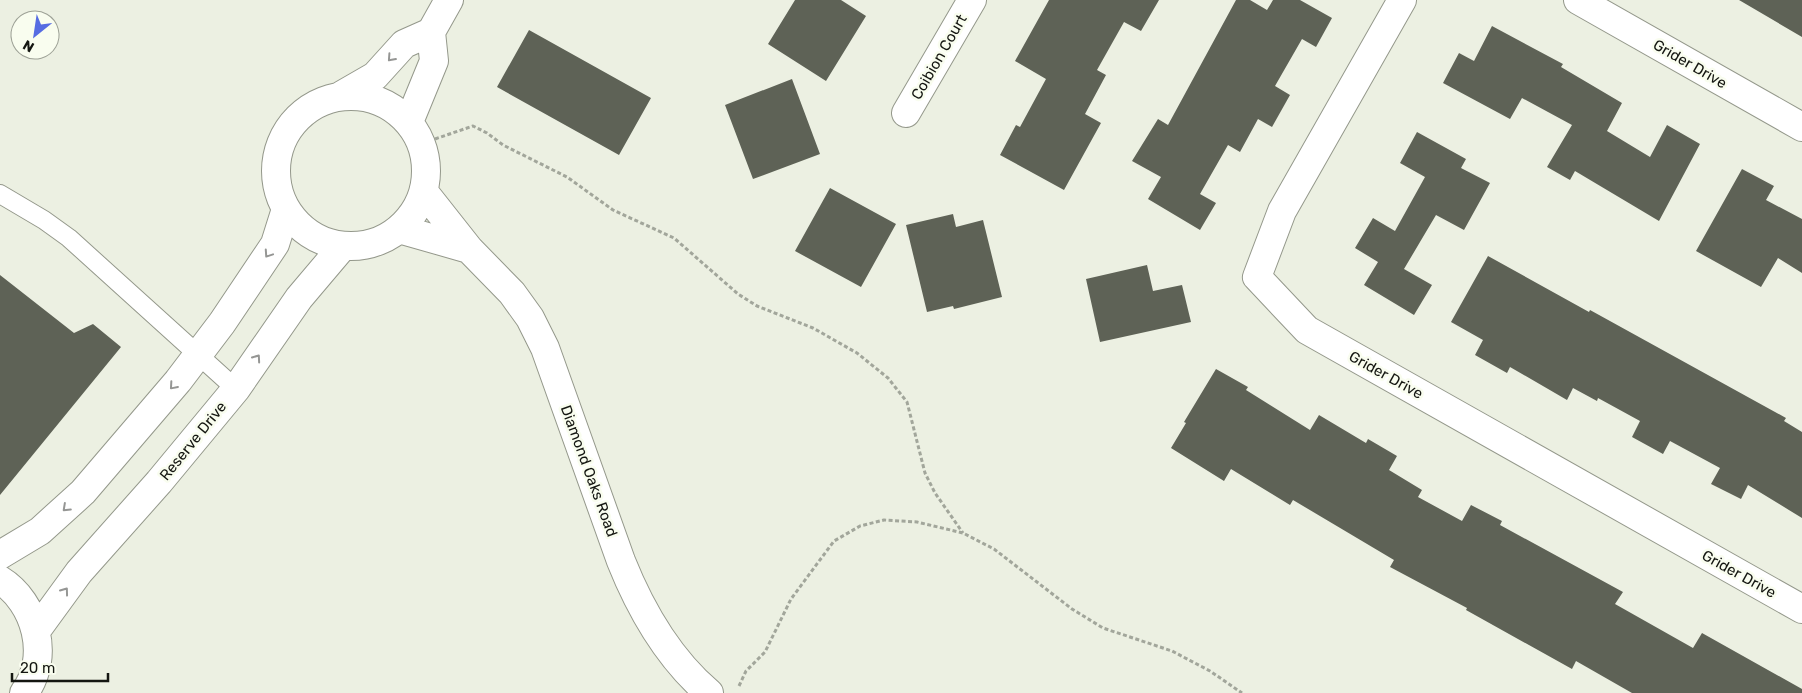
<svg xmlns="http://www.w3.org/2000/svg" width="1802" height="693" font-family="Rubik,sans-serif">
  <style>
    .building { fill: #5e6256 }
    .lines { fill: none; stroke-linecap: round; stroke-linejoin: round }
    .service-casing { stroke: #94988b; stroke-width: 20 }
    .minor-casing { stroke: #94988b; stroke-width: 30 }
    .tertiary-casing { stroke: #94988b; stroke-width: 30 }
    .path { stroke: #a2a69b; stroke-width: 3; stroke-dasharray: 4 2.5; stroke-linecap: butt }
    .service { stroke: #fff; stroke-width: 18 }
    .minor { stroke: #fff; stroke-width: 28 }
    .tertiary { stroke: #fff; stroke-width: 28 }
    .oneway { stroke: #959694 }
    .labels { text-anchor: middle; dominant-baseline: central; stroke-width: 5; stroke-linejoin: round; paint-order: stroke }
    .street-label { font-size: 15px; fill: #141611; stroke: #f9fdef }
  </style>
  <rect width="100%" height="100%" fill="#ecf0e2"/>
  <path class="building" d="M 795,0 L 841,0 L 866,16 L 826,81 L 768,44 Z
    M 1049,0 L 1159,0 L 1141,31 L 1124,22 L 1097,70 L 1106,75 L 1085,114 L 1101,123 L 1064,190 L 1000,155 L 1016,125 L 1020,127 L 1046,79 L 1015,61 Z
    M 1236,0 L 1250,0 L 1267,10 L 1273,0 L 1300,0 L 1332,18 L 1316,47 L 1302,39 L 1275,86 L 1290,95 L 1272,127 L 1258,119 L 1240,152 L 1228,145 L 1200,194 L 1216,203 L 1200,230 L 1148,199 L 1161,177 L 1132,161 L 1158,119 L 1168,125 Z
    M 1739,0 L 1802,0 L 1802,37 Z
    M 1492,26 L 1563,64 L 1561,67 L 1622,103 L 1607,131 L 1650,157 L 1667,125 L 1700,144 L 1659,221 L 1575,171 L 1570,180 L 1547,167 L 1572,125 L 1522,98 L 1510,119 L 1443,83 L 1459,53 L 1474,61 Z
    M 529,30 L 651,98 L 619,155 L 497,87 Z
    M 792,79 L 820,154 L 753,179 L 725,105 Z
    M 1417,132 L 1466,159 L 1461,168 L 1490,183 L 1464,230 L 1436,215 L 1404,269 L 1432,285 L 1414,315 L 1364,285 L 1378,262 L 1355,248 L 1373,218 L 1395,231 L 1425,177 L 1400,163 Z
    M 1742,169 L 1774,186 L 1766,200 L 1802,219 L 1802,273 L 1778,258 L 1761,287 L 1696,251 Z
    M 830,188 L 896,224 L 861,287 L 795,251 Z
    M 953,214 L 956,227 L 983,220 L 1002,297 L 954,309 L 953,306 L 927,312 L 906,225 Z
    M 1488,256 L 1589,312 L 1590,310 L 1786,418 L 1784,421 L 1802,432 L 1802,518 L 1748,485 L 1741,499 L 1711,484 L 1720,468 L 1670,441 L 1663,454 L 1632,437 L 1640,421 L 1598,398 L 1597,401 L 1573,388 L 1567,400 L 1510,367 L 1507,373 L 1475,355 L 1483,340 L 1451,322 Z
    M 1147,265 L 1153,291 L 1182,285 L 1191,322 L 1100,342 L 1086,279 Z
    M 0,275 L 74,333 L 93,324 L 121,347 L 0,495 Z
    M 1216,369 L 1248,387 L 1246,390 L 1310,430 L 1319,415 L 1366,443 L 1368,439 L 1397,456 L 1389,470 L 1422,490 L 1418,497 L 1462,521 L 1471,505 L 1502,521 L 1500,525 L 1623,592 L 1615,604 L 1693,648 L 1702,633 L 1802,689 L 1802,693 L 1632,693 L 1576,661 L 1572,669 L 1466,610 L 1467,608 L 1390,567 L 1394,560 L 1293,500 L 1290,505 L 1231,469 L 1224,481 L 1171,448 L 1186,423 L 1184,422 Z"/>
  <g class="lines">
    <g class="service-casing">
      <path id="service" d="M 0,194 L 44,220 L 69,238 L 236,389"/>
    </g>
    <g class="minor-casing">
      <path id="minor" d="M 1402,0 L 1282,211 L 1257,277 L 1307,330 L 1802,609
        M 1578,0 L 1802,127
        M 906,113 L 972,0"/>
    </g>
    <g class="tertiary-casing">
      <path id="tertiary" d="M 342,95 L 375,76 L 404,44 L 431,32
        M276 171a75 75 0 1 1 150 0a75 75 0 1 1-150 0Z
        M 409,122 L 434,61 L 431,32 L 449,0
        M 424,192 L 469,249 L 512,293 L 530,318 L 545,348 L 621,561 C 641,611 668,658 709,693
        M 399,229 L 469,249
        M 0,555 L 40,531 L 83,492 L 178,381 L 222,323 L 275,244 L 286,209
        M 0,580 C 36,602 51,658 24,693
        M 36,631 L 79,572 L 159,482 L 236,389 L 299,298 L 343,246"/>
    </g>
    <path class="path" d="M 435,139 L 473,126 L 487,133 L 503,145 L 567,177 L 613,210 L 674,238 L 738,294 L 757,306 L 813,328 L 857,353 L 888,378 L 907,402 L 925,473 L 935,493 L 963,533
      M 739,686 L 746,671 L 765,652 L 791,599 L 834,541 L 860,526 L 884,520 L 917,522 L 963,533 L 994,549 L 1072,609 L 1103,628 L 1172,651 L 1210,671 L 1242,693"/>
    <use href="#service" class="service"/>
    <use href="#minor" class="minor"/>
    <use href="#tertiary" class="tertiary"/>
  </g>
  <defs><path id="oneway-chevron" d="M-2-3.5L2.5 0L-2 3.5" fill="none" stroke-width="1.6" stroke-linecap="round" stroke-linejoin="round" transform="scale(1.25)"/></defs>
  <g class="oneway">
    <use href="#oneway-chevron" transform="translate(391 58) rotate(132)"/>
    <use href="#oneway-chevron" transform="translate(268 254) rotate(124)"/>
    <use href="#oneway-chevron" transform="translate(257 358) rotate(-55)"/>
    <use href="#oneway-chevron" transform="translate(173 386) rotate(131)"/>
    <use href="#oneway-chevron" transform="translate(66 508) rotate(137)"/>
    <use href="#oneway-chevron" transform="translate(65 591) rotate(-54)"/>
  </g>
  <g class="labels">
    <g class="street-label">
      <text transform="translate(939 57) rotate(-60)">Coibion Court</text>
      <text transform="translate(1690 64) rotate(30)">Grider Drive</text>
      <text transform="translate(1386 375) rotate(29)">Grider Drive</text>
      <text transform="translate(193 441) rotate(-51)">Reserve Drive</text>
      <text transform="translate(589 471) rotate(70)">Diamond Oaks Road</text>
      <text transform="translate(1739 574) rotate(29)">Grider Drive</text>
    </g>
  </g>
  <g transform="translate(35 35) rotate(210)"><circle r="24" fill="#f9fdef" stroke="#9da196"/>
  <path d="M0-4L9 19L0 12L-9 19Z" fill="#566ce2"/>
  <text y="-8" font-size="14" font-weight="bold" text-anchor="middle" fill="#141611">N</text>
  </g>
  <path d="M12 673v8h96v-8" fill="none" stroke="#141611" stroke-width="2.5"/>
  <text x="20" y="673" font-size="15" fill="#141611" stroke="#f9fdef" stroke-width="4" paint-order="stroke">20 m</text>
</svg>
